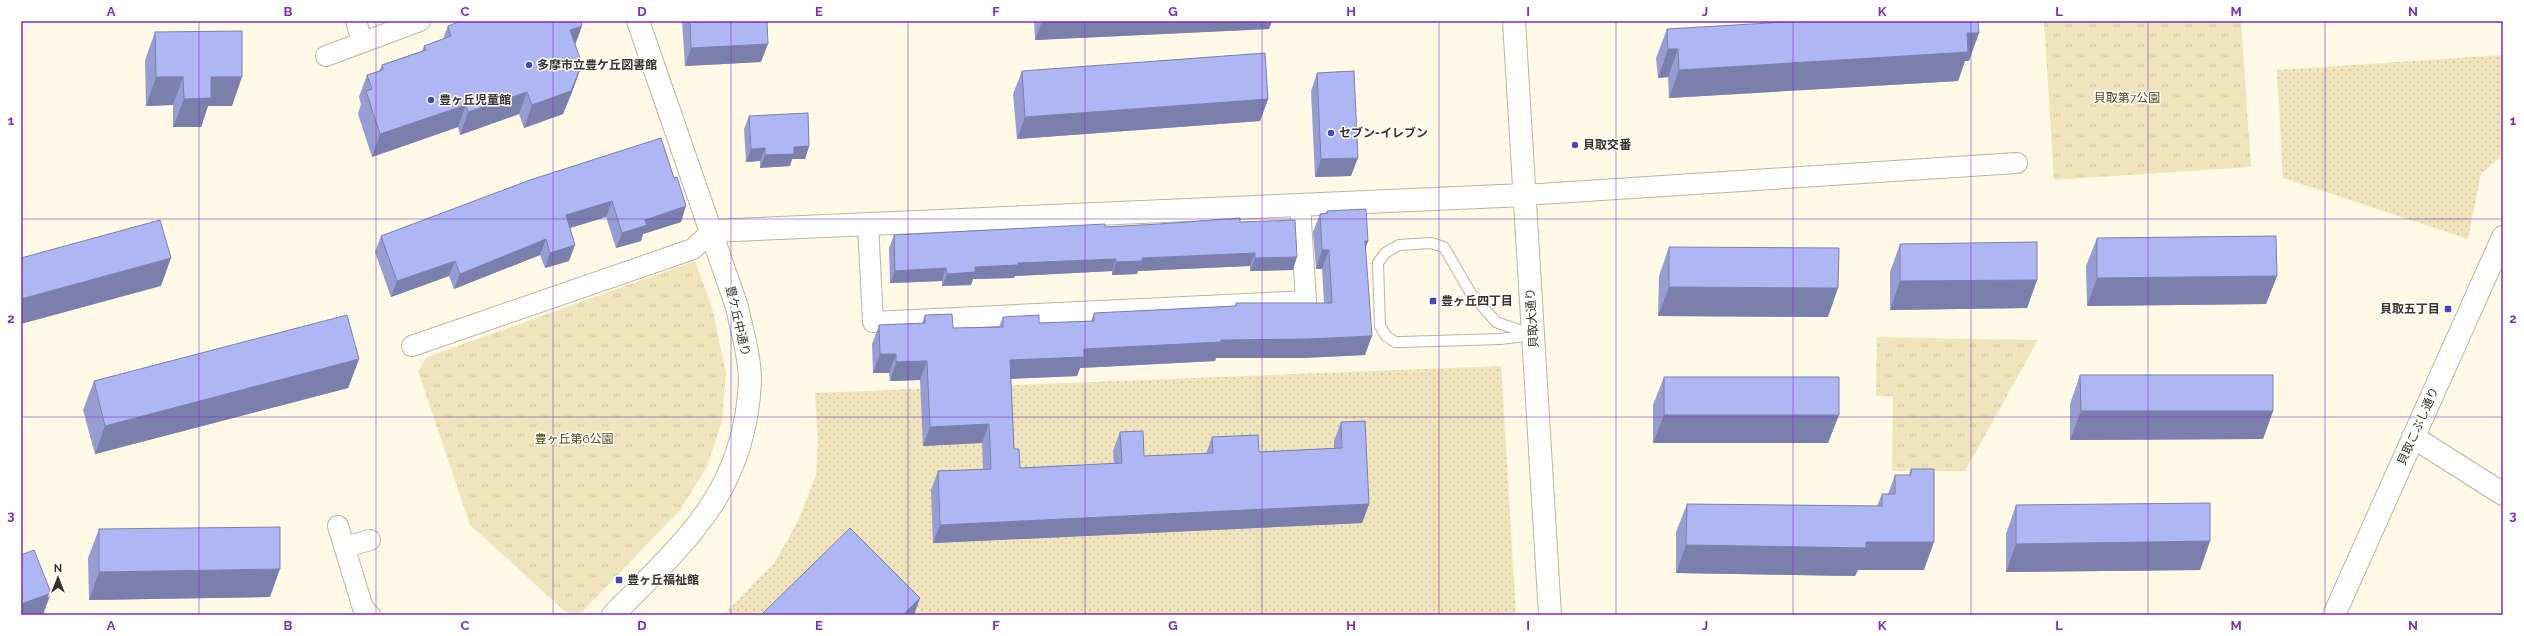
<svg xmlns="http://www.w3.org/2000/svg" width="2524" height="636" font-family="Raleway,'Noto Sans JP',sans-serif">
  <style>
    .grass { fill: url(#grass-dots) }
    .park { fill: url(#park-tufts) }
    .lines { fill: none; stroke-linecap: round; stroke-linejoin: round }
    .service-casing { stroke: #bab5a2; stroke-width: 12 }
    .minor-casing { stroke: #bab5a2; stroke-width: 22 }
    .tertiary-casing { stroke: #bab5a2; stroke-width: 24 }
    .service { stroke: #fff; stroke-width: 10 }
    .minor { stroke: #fff; stroke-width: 20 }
    .tertiary { stroke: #fff; stroke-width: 22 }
    .wall { fill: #969dd2 }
    .shaded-wall { fill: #7a80ab }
    .building { fill: #aeb7f4; stroke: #7a80ab }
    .grid { fill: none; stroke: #7b2cbf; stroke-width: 1; stroke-opacity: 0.55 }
    .poi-dot { fill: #4946bc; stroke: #fff; stroke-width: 1.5 }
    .labels { text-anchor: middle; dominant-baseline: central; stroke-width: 3; stroke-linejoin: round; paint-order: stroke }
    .poi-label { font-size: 12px; font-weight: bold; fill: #36342c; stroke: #fff; text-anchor: start }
    .park-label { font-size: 12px; fill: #524512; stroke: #fff }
    .street-label { font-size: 12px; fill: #36342c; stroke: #fff }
    .neatline { fill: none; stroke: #7b2cbf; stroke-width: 1.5 }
    .grid-label { font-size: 13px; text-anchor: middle; font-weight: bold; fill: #7b2cbf }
  </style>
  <defs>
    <pattern id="grass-dots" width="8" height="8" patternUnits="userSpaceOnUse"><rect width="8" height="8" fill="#efe4bb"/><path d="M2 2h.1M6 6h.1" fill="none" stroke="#cec4a1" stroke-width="1.8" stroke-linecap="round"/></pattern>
    <pattern id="park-tufts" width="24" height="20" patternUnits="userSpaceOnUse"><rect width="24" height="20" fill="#efe4bb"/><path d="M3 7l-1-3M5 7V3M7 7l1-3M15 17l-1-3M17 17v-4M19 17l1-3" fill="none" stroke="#cec4a1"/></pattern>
  </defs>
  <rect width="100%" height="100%" fill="#fff9e5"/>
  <path class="grass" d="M 2503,55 L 2503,155 L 2481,174 L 2468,239 L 2283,178 L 2277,70 Z
    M 1501,366 L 1516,615 L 723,615 L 775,562 L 799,519 L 816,475 L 818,441 L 815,393 Z"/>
  <path class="park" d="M 2044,21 L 2241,21 L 2251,167 L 2054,180 Z
    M 695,261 L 712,307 L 726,373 L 722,421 L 707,467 L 680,510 L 579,615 L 569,615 L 470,525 L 418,371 L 427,357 Z
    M 1877,337 L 2038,340 L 1965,471 L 1892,471 L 1893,396 L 1876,396 Z"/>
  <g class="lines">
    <g class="service-casing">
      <path id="service" d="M 1431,243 L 1444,247 L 1470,292 L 1496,322 L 1533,335 L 1500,339 L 1401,342 L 1395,342 L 1386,336 L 1380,326 L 1378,263 L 1385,253 L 1399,245 Z"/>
    </g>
    <g class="minor-casing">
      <path id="minor" d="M 356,21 L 362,41
        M 326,56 L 420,21
        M 1524,195 L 2017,163
        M 868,224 L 873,322 L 1306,301 L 1300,205
        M 412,346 L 693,249 L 712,231
        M 338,526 L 363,608 L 370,615
        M 345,547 L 370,540"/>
    </g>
    <g class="tertiary-casing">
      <path id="tertiary" d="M 1514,21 L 1550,615
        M 712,231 L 1524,195
        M 2413,437 L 2503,494
        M 613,615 C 685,541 745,493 750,381 C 750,357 742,331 737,307 L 638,21
        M 2334,615 L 2503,237"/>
    </g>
    <use href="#service" class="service"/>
    <use href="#minor" class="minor"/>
    <use href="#tertiary" class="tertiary"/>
  </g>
  <path class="wall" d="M 682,21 L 767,21 L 761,62 L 685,66 Z
    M 1034,21 L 1272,21 L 1269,29 L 1035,40 Z
    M 448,26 L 575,45 L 574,87 L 563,114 L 524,128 L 519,114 L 460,135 L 458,127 L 372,157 L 358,114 L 361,104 L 359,97 L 367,75 L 379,71 L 382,65 L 422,51 L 424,46 L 443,39 Z
    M 1667,29 L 1969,61 L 1965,61 L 1958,81 L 1669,98 L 1668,77 L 1658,78 L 1656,58 Z
    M 155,32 L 232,106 L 208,106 L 201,127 L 173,127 L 173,105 L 146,106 L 145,60 Z
    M 1022,71 L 1268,99 L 1260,121 L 1017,139 L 1013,94 Z
    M 1317,73 L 1351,176 L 1315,177 L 1311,91 Z
    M 749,116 L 809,146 L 805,159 L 792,159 L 790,166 L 760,168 L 760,161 L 746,162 L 744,129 Z
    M 661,138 L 681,222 L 643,234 L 641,241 L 616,248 L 606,217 L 570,228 L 569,261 L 545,268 L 540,255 L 454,289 L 449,276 L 391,297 L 375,252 L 381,236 Z
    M 1327,211 L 1368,241 L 1366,247 L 1365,355 L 1302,358 L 1216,358 L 1215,361 L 1080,368 L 1077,376 L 1011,379 L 1014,449 L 1020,468 L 1114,464 L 1113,451 L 1120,432 L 1144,456 L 1206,454 L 1212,437 L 1259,452 L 1334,448 L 1334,441 L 1341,422 L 1369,504 L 1362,523 L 933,543 L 931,490 L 938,471 L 983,469 L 982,443 L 923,446 L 920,380 L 890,381 L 889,373 L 873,373 L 872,344 L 879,325 L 922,323 L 925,315 L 953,328 L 999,327 L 1003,317 L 1039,323 L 1091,321 L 1094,313 L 1235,306 L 1236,303 L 1324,303 L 1322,269 L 1316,269 L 1313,232 L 1320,214 L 1326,213 Z
    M 1240,222 L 1293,270 L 1250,271 L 1250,266 L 1138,271 L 1137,274 L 1112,275 L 1112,271 L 1015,276 L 1014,278 L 973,279 L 971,285 L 942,286 L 942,281 L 890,283 L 889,248 L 894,235 L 1105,227 Z
    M 2097,238 L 2277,276 L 2266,304 L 2087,306 L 2086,266 Z
    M 1900,244 L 2037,280 L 2027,308 L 1890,310 L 1890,272 Z
    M 1669,247 L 1828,317 L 1658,316 L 1659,276 Z
    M 359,359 L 348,388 L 95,454 L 83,410 L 94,381 Z
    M 2080,375 L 2273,411 L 2263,439 L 2070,440 L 2070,404 Z
    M 1664,377 L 1828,443 L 1653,443 L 1653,405 Z
    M 1911,469 L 1924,570 L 1858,570 L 1855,576 L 1676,573 L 1676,532 L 1687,504 L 1877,506 L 1882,494 L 1888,494 L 1895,475 L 1909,475 Z
    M 2016,505 L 2210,541 L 2200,570 L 2006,572 L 2006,534 Z
    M 99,529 L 270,597 L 89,600 L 88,558 Z"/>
  <path class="shaded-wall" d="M 1042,21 L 1272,21 L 1269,29 L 1035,40 Z
    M 582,26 L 574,48 L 570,30 Z
    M 1967,33 L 1979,33 L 1969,61 L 1965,61 L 1958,81 L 1669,98 L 1679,70 Z
    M 768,44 L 761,62 L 685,66 L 691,48 Z
    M 1668,49 L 1678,49 L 1668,77 L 1658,78 Z
    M 582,64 L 574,87 L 563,114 L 524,128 L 532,105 Z
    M 156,77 L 183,77 L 173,105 L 146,106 Z
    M 211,77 L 242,77 L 232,106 L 208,106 L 201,127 L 173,127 L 184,99 Z
    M 527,92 L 519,114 L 460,135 L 468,112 Z
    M 1268,99 L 1260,121 L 1017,139 L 1025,117 Z
    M 466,105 L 458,127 L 372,157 L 380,134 Z
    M 809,146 L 805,159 L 792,159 L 790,166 L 760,168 L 765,155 L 794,147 Z
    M 765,148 L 760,161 L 746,162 L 751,149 Z
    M 1358,158 L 1351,176 L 1315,177 L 1321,159 Z
    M 612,201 L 606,217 L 560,231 L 566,215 Z
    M 686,206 L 681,222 L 643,234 L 641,241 L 616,248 L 622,233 L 645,220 Z
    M 546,239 L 540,255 L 454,289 L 460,274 Z
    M 1365,241 L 1368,241 L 1361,260 Z
    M 575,245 L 569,261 L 545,268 L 550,253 Z
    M 1322,250 L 1329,250 L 1322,269 L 1316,269 Z
    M 1255,253 L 1250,266 L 1138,271 L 1137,274 L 1112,275 L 1116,262 L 1142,258 Z
    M 1297,257 L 1293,270 L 1250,271 L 1255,258 Z
    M 171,258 L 161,286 L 21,324 L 21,299 Z
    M 1116,259 L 1112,271 L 1015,276 L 1014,278 L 973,279 L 971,285 L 942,286 L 947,274 L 975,267 L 1018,263 Z
    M 455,261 L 449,276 L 391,297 L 397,281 Z
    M 946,268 L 942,281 L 890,283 L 895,271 Z
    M 2277,276 L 2266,304 L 2087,306 L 2097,278 Z
    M 2037,280 L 2027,308 L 1890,310 L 1900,281 Z
    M 1669,287 L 1838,288 L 1828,317 L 1658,316 Z
    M 1372,336 L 1365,355 L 1302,358 L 1216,358 L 1215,361 L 1080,368 L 1077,376 L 1003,379 L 1010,360 L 1084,349 L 1221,340 Z
    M 880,354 L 896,354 L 889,373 L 873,373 Z
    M 359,359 L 348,388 L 95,454 L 105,426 Z
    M 927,361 L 920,380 L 890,381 L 896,362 Z
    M 2081,411 L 2273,411 L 2263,439 L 2070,440 Z
    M 1664,415 L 1839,415 L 1828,443 L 1653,443 Z
    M 989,424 L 982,443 L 923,446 L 930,427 Z
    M 1369,504 L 1362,523 L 933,543 L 940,525 Z
    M 2210,541 L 2200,570 L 2006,572 L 2016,544 Z
    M 1866,542 L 1934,542 L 1924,570 L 1858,570 L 1855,576 L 1676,573 L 1686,545 Z
    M 280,569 L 270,597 L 89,600 L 99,572 Z
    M 51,593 L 43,615 L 21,615 L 21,604 Z
    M 920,598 L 914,615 L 903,615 Z"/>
  <path class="building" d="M 461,21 L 581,21 L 582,26 L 570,30 L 582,64 L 571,91 L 532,105 L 527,92 L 468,112 L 466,105 L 380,134 L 366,91 L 372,89 L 367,75 L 383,70 L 382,65 L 426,50 L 424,46 L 451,36 L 448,26 Z
    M 690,21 L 767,21 L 768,44 L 691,48 Z
    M 1803,21 L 1978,21 L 1979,33 L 1967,33 L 1968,52 L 1679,70 L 1678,49 L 1668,49 L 1667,29 Z
    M 242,31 L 242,77 L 211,77 L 211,98 L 184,99 L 183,77 L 156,77 L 155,32 Z
    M 1265,53 L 1268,99 L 1025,117 L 1022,71 Z
    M 1354,71 L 1358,158 L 1321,159 L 1317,73 Z
    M 808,113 L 809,146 L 794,147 L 794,154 L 765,155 L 765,148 L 751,149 L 749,116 Z
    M 661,138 L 674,178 L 677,177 L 686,206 L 645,220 L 647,225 L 622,233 L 612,201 L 566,215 L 575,245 L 550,253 L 546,239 L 460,274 L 455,261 L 397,281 L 381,236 L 530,180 Z
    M 1366,209 L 1368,241 L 1365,241 L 1372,336 L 1309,339 L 1221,340 L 1221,342 L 1084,349 L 1084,357 L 1010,360 L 1014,449 L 1019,449 L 1020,468 L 1122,463 L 1120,432 L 1143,431 L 1144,456 L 1213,453 L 1212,437 L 1258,435 L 1259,452 L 1342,448 L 1341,422 L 1365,421 L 1369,504 L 940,525 L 938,471 L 991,469 L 989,424 L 930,427 L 927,361 L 896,362 L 896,354 L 880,354 L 879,325 L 925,323 L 925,315 L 952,314 L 953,328 L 1003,327 L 1003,317 L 1039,315 L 1039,323 L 1094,321 L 1094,313 L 1236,306 L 1236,303 L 1332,303 L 1329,250 L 1322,250 L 1320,214 L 1328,213 L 1327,211 Z
    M 1240,218 L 1240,222 L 1295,220 L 1297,257 L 1255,258 L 1255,253 L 1142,258 L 1142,261 L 1116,262 L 1116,259 L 1018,263 L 1018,265 L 975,267 L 975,272 L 947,274 L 946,268 L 895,271 L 894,235 L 1105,224 L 1105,227 L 1159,224 Z
    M 160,220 L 171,258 L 21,299 L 21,258 Z
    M 2276,236 L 2277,276 L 2097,278 L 2097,238 Z
    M 2037,242 L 2037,280 L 1900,281 L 1900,244 Z
    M 1669,247 L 1839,248 L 1838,288 L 1669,287 Z
    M 347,315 L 359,359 L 105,426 L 94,381 Z
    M 2080,375 L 2273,375 L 2273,411 L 2081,411 Z
    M 1664,377 L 1839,377 L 1839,415 L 1664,415 Z
    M 1911,469 L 1934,469 L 1934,542 L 1866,542 L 1866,548 L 1686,545 L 1687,504 L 1882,506 L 1882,494 L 1895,494 L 1895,475 L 1911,475 Z
    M 2210,503 L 2210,541 L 2016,544 L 2016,505 Z
    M 280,527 L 280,569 L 99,572 L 99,529 Z
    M 850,528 L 920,598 L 903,615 L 761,615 Z
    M 34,550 L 51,593 L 21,604 L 21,555 Z"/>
  <path class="grid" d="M 199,21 L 199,615M 376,21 L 376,615M 553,21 L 553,615M 731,21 L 731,615M 908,21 L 908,615M 1085,21 L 1085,615M 1262,21 L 1262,615M 1439,21 L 1439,615M 1616,21 L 1616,615M 1793,21 L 1793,615M 1971,21 L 1971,615M 2148,21 L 2148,615M 2325,21 L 2325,615M 21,219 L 2503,219M 21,417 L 2503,417"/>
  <g class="poi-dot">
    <circle cx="529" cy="65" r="4"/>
    <circle cx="431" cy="100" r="4"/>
    <circle cx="1331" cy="133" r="4"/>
    <circle cx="1575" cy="145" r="4"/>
    <rect x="1429" y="297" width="8" height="8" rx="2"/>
    <rect x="2444" y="305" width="8" height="8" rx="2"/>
    <rect x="615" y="576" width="8" height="8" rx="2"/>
  </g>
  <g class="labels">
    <g class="poi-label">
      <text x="537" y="65">多摩市立豊ケ丘図書館</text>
      <text x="439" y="100">豊ヶ丘児童館</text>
      <text x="1339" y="133">セブン-イレブン</text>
      <text x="1583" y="145">貝取交番</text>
      <text x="1441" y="301">豊ヶ丘四丁目</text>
      <text x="2440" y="309" text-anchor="end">貝取五丁目</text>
      <text x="627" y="580">豊ヶ丘福祉館</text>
    </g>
    <g class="park-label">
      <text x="2127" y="98">貝取第7公園</text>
      <text x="574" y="439">豊ヶ丘第6公園</text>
    </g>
    <g class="street-label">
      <text transform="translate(1532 318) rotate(-94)">貝取大通り</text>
      <text transform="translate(738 321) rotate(77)">豊ケ丘中通り</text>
      <text transform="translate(2418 426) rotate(-66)">貝取こぶし通り</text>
    </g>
  </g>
  <rect width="2524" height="636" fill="none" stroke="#ffffff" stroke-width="44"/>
  <g transform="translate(58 578)" stroke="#ffffff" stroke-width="3" paint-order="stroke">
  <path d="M0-3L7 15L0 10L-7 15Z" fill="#36342c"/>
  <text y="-6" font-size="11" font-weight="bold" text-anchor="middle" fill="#36342c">N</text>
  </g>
  <rect x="22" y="22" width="2480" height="592" class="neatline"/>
  <g class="grid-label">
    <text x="111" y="16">A</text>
    <text x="288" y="16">B</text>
    <text x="465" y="16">C</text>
    <text x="642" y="16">D</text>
    <text x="819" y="16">E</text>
    <text x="996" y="16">F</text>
    <text x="1173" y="16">G</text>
    <text x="1351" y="16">H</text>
    <text x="1528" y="16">I</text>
    <text x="1705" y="16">J</text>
    <text x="1882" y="16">K</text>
    <text x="2059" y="16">L</text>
    <text x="2236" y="16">M</text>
    <text x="2413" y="16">N</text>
    <text x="11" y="125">1</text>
    <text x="2513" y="125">1</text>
    <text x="11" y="323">2</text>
    <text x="2513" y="323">2</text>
    <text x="11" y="520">3</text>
    <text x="2513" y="520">3</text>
    <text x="111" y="630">A</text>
    <text x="288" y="630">B</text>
    <text x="465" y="630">C</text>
    <text x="642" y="630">D</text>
    <text x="819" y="630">E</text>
    <text x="996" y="630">F</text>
    <text x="1173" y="630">G</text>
    <text x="1351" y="630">H</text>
    <text x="1528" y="630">I</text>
    <text x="1705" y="630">J</text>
    <text x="1882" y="630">K</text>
    <text x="2059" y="630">L</text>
    <text x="2236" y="630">M</text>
    <text x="2413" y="630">N</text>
  </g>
</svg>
